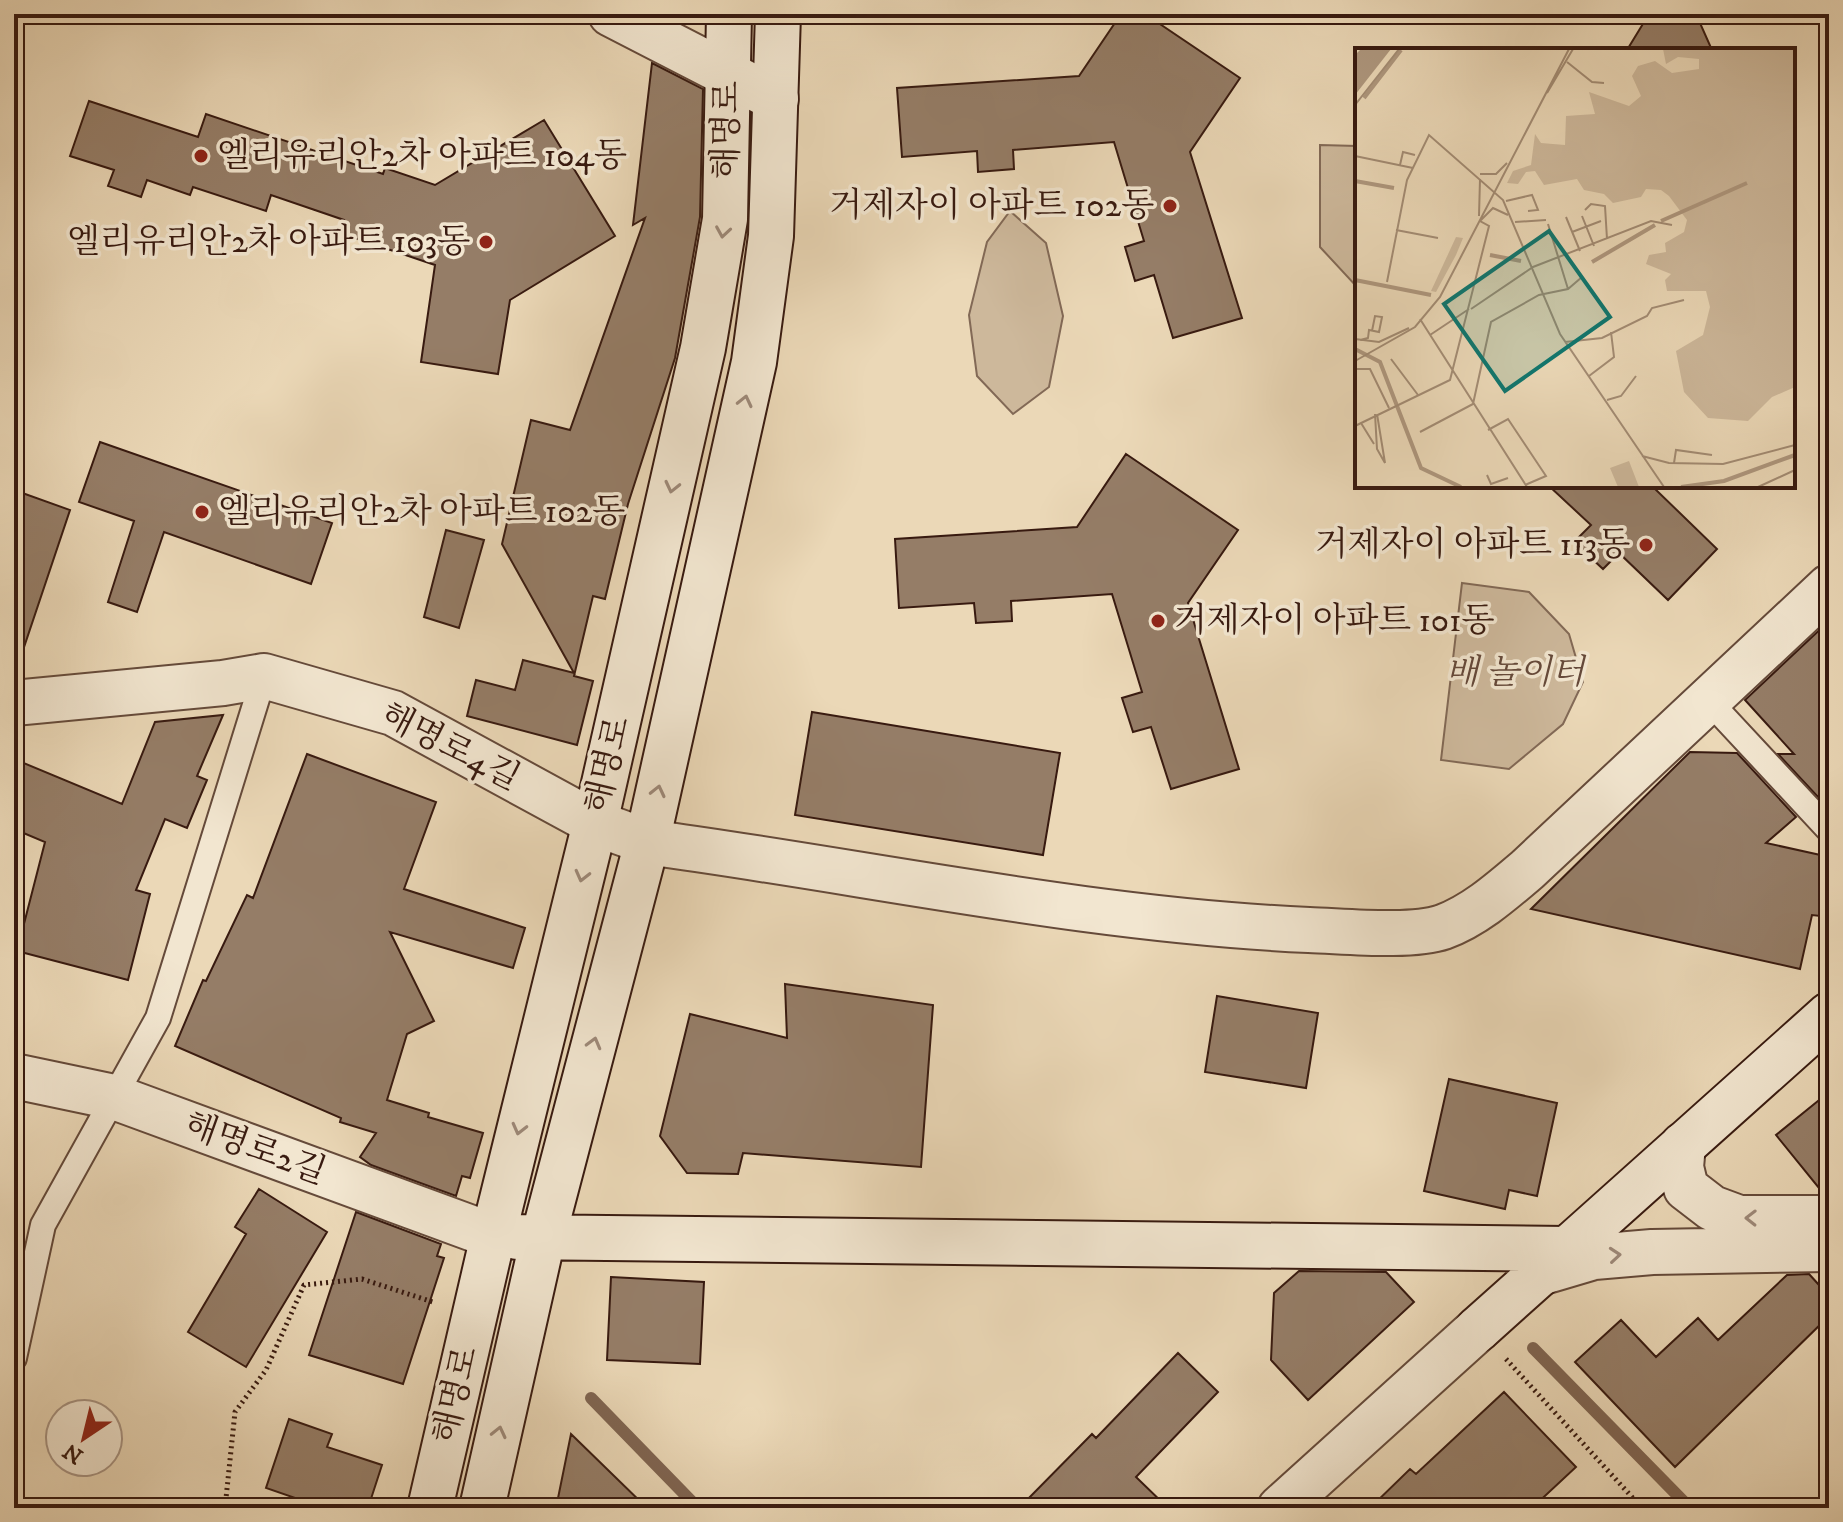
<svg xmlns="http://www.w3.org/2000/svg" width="1843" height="1522" font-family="'IM FELL DW Pica','Noto Serif KR',serif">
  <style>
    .green { fill: #cdb89b; stroke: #826956; stroke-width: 2 }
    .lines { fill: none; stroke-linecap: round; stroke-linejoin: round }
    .stream { stroke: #7f6552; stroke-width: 12 }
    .building { fill: #957d67; stroke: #381a10; stroke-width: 2 }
    .lane-casing { stroke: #654a3a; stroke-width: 28 }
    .street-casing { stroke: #654a3a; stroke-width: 48 }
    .secondary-casing { stroke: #381a10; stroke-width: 48 }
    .path { stroke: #381a10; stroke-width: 5; stroke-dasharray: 2 4; stroke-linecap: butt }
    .lane { stroke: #f2e6d0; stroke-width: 24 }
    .street { stroke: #f2e6d0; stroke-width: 44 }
    .secondary { stroke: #f2e6d0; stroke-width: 44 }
    .oneway { stroke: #9e8a7a }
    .poi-dot { fill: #8f2418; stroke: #f2e6d0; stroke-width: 3 }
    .labels { text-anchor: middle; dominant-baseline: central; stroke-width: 7; stroke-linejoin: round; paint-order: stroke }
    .street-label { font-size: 34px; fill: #381a10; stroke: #f2e6d0 }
    .poi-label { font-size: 34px; fill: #381a10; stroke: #f2e6d0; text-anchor: start }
    .park-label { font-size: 34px; font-style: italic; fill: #65493a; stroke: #f2e6d0 }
    .inset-river { fill: none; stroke: #ae977e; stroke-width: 4 }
    .inset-road { fill: none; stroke: #a38c74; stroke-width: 2 }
    .view { fill: #0f766e; fill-opacity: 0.15; stroke: #0f766e; stroke-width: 4 }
    .inset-edge { fill: none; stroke: #381a10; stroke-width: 4 }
  </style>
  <rect width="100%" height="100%" fill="#ebd8b7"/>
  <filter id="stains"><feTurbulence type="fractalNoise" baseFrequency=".0025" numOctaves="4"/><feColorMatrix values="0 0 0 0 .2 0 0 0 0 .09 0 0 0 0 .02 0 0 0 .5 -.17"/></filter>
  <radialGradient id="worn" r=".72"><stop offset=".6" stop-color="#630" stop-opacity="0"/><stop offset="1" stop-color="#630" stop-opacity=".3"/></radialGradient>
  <path class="green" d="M 1320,145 L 1357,146 L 1357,287 L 1320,247 Z
    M 1010,211 L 1046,243 L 1063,316 L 1049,387 L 1013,414 L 977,376 L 969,315 L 987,242 Z
    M 1462,583 L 1529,592 L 1569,634 L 1583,682 L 1563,724 L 1509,769 L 1441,760 Z"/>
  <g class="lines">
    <path class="stream" d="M 1533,1348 L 1690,1508
      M 591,1398 L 698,1508"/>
  </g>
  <path class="building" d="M 1121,14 L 1145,14 L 1240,78 L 1190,152 L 1242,318 L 1173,338 L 1154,275 L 1135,281 L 1125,247 L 1144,241 L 1114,142 L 1013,150 L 1014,169 L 978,172 L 977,151 L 902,157 L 897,88 L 1079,76 Z
    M 1649,14 L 1696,14 L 1712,50 L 1627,50 Z
    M 652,63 L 703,89 L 700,217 L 675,358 L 628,504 L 605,599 L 593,596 L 574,676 L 593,681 L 577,745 L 467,716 L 476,680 L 515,690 L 523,660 L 574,673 L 502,544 L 531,420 L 570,430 L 645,218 L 633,225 Z
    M 89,101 L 198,137 L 206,114 L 383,174 L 385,168 L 435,185 L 544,120 L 615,236 L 510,300 L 498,374 L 421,362 L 435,265 L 340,233 L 344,220 L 271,195 L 266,211 L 193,187 L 190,195 L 147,180 L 141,197 L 108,186 L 114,170 L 70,156 Z
    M 100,442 L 332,523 L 311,584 L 164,532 L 137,612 L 108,602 L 134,521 L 79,502 Z
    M 1126,454 L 1238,530 L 1188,603 L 1239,769 L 1171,789 L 1151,727 L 1133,732 L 1122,698 L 1142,692 L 1112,594 L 1011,601 L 1012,621 L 976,623 L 974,603 L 899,608 L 895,539 L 1077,527 Z
    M 1549,486 L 1652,486 L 1717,549 L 1668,600 L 1619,553 L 1603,569 L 1574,542 L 1591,525 Z
    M 14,490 L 70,510 L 20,659 L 14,658 Z
    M 446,530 L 484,540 L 459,628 L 424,617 Z
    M 1829,621 L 1829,791 L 1827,789 L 1818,797 L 1778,754 L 1794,754 L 1745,700 Z
    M 812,712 L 1060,753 L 1043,855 L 795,815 Z
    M 223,715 L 197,776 L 207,780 L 187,828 L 165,819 L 136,890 L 150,894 L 128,980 L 17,951 L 45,842 L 14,829 L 14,759 L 122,804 L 155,722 Z
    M 1690,752 L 1737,753 L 1796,817 L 1766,843 L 1825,856 L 1823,864 L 1829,869 L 1829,917 L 1812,915 L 1800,969 L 1531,909 Z
    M 307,754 L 436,802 L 404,889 L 525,928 L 513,968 L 390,932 L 434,1021 L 407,1034 L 387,1100 L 429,1113 L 428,1117 L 483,1133 L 470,1178 L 462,1176 L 456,1196 L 371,1165 L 360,1157 L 376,1133 L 340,1122 L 341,1118 L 175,1046 L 203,980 L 206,981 L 247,895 L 253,898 Z
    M 785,984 L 933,1005 L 921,1167 L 743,1153 L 738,1174 L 687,1173 L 660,1136 L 690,1014 L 787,1038 Z
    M 1217,996 L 1318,1013 L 1306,1088 L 1205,1072 Z
    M 1449,1079 L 1557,1103 L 1537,1196 L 1509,1190 L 1505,1209 L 1424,1191 Z
    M 1829,1092 L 1829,1193 L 1823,1193 L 1776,1135 Z
    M 259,1189 L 327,1232 L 246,1367 L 188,1332 L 246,1234 L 235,1227 Z
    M 356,1212 L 441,1244 L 437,1256 L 444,1258 L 403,1384 L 309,1355 Z
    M 1299,1271 L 1386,1272 L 1414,1302 L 1308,1400 L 1271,1360 L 1274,1293 Z
    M 1809,1274 L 1829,1296 L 1829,1316 L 1675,1467 L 1575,1362 L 1621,1320 L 1656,1357 L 1698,1318 L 1718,1340 L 1787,1275 Z
    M 611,1277 L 704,1282 L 700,1364 L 607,1360 Z
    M 1178,1353 L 1218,1392 L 1136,1477 L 1168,1508 L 1019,1508 L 1092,1434 L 1096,1438 Z
    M 1504,1392 L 1576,1467 L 1532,1508 L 1370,1508 L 1410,1469 L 1416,1474 Z
    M 289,1419 L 332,1434 L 327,1447 L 382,1465 L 368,1508 L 324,1508 L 266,1488 Z
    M 571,1434 L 647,1508 L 556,1508 Z"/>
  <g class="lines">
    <g class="lane-casing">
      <path id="lane" d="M 1708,700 L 1829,830
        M 14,1358 L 43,1225 L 158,1018 L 264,676"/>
    </g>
    <g class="street-casing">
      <path id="street" d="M 611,14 L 776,99
        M 14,703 L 223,683 L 264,676 L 393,713 L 595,823 L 647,842 C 868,872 1087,920 1309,930 C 1344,931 1411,938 1443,927 C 1475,915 1501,892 1528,869 L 1829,587
        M 14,1076 L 114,1097 L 493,1236
        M 1683,1145 L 1681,1167 L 1686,1188 L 1712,1208 L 1739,1218 L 1829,1218
        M 1540,1273 L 1594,1257 L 1652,1252 L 1829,1249
        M 1280,1508 L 1478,1329"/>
    </g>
    <g class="secondary-casing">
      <path id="secondary" d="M 517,1237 L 1567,1249
        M 1478,1329 L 1829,1015
        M 430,1508 L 493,1236 L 595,823 L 703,348 L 725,219 L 729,14
        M 482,1508 L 543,1238 L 647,842 L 754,362 L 771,236 L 778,14"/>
    </g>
    <path class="path" d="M 1506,1359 L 1642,1508
      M 225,1508 L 235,1412 L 266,1370 L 304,1285 L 362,1279 L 436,1303"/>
    <use href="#lane" class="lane"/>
    <use href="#street" class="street"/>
    <use href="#secondary" class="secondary"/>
  </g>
  <defs><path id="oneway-chevron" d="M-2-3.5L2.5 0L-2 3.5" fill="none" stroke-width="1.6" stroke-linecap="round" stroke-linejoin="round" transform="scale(2)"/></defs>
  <g class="oneway">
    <use href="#oneway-chevron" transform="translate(723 232) rotate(99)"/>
    <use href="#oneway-chevron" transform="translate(745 401) rotate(-77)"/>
    <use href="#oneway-chevron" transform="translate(672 487) rotate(103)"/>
    <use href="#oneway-chevron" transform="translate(658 791) rotate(-77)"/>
    <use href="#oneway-chevron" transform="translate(582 876) rotate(104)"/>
    <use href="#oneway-chevron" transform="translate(594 1043) rotate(-75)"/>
    <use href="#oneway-chevron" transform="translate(519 1129) rotate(104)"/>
    <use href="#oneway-chevron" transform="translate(1751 1218) rotate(-179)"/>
    <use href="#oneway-chevron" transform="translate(1615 1255) rotate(-5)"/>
    <use href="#oneway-chevron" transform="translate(499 1432) rotate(-77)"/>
  </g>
  <g class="poi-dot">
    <circle cx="201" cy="156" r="8"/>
    <circle cx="1170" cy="206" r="8"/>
    <circle cx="486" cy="242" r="8"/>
    <circle cx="202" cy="512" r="8"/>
    <circle cx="1646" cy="545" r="8"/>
    <circle cx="1158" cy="621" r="8"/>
  </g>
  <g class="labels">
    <g class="street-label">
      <text transform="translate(727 130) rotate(-89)">해명로</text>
      <text transform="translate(450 747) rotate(27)">해명로4길</text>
      <text transform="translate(608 765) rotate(-77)">해명로</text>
      <text transform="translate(255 1149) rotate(20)">해명로2길</text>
      <text transform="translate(456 1395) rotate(-77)">해명로</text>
    </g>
    <g class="poi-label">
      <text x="217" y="156">엘리유리안2차 아파트 104동</text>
      <text x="1154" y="206" text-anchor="end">거제자이 아파트 102동</text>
      <text x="470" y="242" text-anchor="end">엘리유리안2차 아파트 103동</text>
      <text x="218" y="512">엘리유리안2차 아파트 102동</text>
      <text x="1630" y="545" text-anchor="end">거제자이 아파트 113동</text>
      <text x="1174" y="621">거제자이 아파트 101동</text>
    </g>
    <g class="park-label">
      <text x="1515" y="673">배 놀이터</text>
    </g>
  </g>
  <g transform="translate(1355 48)">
    <rect width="440" height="440" fill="#ebd8b7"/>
    <path d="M 308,1 L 440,1 L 440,339 L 417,349 L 393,373 L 353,370 L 329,344 L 321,303 L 348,287 L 355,259 L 351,243 L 312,243 L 310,232 L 316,226 L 291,216 L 294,207 L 311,204 L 310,195 L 329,184 L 332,172 L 314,148 L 306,142 L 291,141 L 286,149 L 258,155 L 249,146 L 229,142 L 222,131 L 189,137 L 180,123 L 171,124 L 163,136 L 152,135 L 158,123 L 176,117 L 180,86 L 186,95 L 210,97 L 211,68 L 240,66 L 234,44 L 274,58 L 286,48 L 277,28 L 283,18 L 300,13 L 317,25 L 344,21 L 344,11 L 323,9 L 311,16 ZM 101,189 L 108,190 L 101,207 L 81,244 L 76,243 ZM 274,413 L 284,439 L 263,439 L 255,420 Z" fill="#cdb89b"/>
    <path d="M 6,1 L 36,1 L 0,47 L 0,7 Z" fill="#ae977e"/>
    <path class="inset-river" d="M 9,50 L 46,2M 0,133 L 39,140M 306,173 L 392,135M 135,207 L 166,213M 237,214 L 300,177M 0,232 L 76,247M 0,301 L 25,314 L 66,420 L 106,439M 326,439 L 369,433 L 440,407"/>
    <path class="inset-road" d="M 212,14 L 237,34 L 249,35M 192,45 L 218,1M 0,57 L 44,1M 0,108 L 58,120M 45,117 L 48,104 L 60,107M 125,126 L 141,126 L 152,115M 151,153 L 177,147 L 183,162 L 173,163M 230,162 L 236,156 L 250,158 L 252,191M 124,168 L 125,131M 227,168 L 239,198M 211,169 L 225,203M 160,174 L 191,172M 193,176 L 213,241M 41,182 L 83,190M 217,184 L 246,173M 32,234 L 52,132 L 74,87 L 148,152 L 205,286 L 309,439M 116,261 L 178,219 L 296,173 L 317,177M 65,271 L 172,439M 75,287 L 114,261M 0,291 L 24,294 L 54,280M 5,292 L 13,290 L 14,282 L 24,284 L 27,269 L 20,268 L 17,283M 210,294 L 247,290 L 292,268 L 297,260 L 329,252M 36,311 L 63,347M 0,313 L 60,279 L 85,249 L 214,1M 0,321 L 15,321 L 34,360M 234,328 L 259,309 L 256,284M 252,352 L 266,348 L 281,328M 20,366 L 22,401 L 30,415 L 22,366M 6,375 L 19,396M 0,378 L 95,332 L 134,178 L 125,173 L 138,160 L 153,167M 133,382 L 153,371 L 191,428 L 170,437M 65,384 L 118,356 L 136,274 L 184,247 L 213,241 L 227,229M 287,408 L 314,415 L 368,416 L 440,397M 319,415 L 321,402 L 357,407M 132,427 L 136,436 L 153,430M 403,439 L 440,422"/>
    <path class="view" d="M 194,183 L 255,269 L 150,343 L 89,256 Z"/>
    <rect width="440" height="440" class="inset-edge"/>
  </g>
  <rect width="1843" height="1522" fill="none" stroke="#ebd8b7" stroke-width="48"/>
  <rect x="16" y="16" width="1811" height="1490" fill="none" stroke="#381a10" stroke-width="4"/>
  <rect x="24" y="24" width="1795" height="1474" fill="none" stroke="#381a10" stroke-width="2"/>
  <g transform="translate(84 1438) rotate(215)"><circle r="38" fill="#f2e6d0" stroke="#a89483" stroke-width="2"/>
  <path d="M0-6L14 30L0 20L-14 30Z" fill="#8f2418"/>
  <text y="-12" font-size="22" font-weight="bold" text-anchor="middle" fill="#381a10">N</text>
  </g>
  <rect width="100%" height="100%" filter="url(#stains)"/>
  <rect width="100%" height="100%" fill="url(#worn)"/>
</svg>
